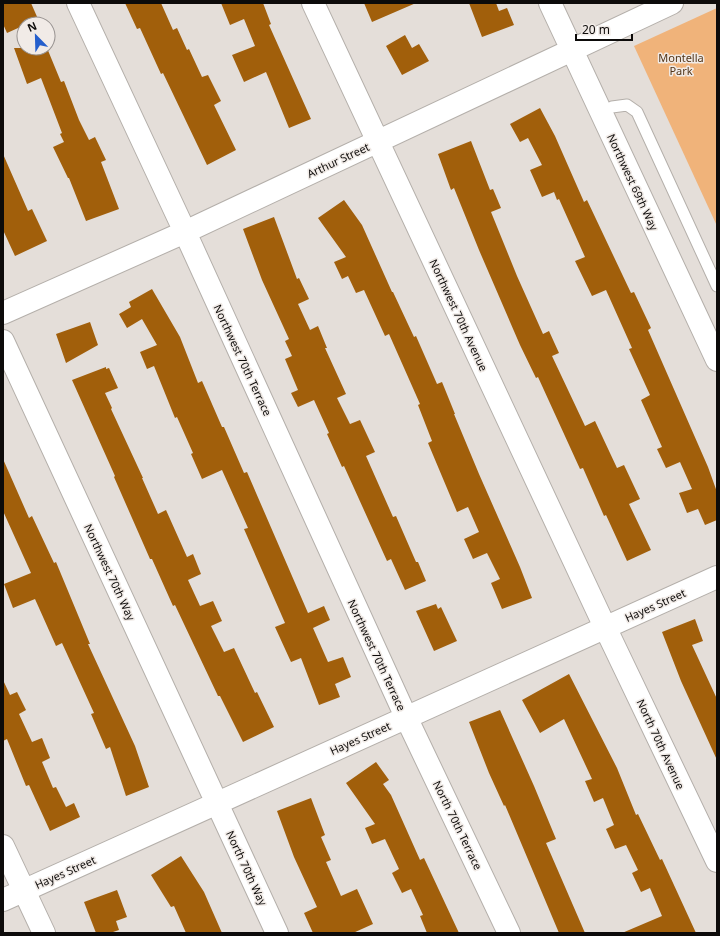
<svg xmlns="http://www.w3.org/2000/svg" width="720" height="936" font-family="'Noto Sans',sans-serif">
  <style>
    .green { fill: #f0b37a }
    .building { fill: #a15f0b }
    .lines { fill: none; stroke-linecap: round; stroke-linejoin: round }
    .service-casing { stroke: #b4afaa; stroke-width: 13 }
    .minor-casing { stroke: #b4afaa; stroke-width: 24 }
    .service { stroke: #fff; stroke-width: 11 }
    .minor { stroke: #fff; stroke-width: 22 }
    .labels { text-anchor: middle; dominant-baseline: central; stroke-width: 3; stroke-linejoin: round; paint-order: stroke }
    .park-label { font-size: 11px; fill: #513417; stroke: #f1ebe7 }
    .street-label { font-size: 11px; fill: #0d0b0a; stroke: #f1ebe7 }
  </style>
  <rect width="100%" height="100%" fill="#e4ded9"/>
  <path class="green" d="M 717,8 L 717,226 L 634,46 Z"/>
  <path class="building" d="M 3,3 L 31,3 L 38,19 L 7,33 L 3,24 Z
    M 125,3 L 161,3 L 173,30 L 177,28 L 187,50 L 189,49 L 202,77 L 208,75 L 221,101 L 214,105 L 236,150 L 207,165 L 163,73 L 161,74 L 140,28 L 137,29 Z
    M 221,3 L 263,3 L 271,24 L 269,25 L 311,119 L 289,128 L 266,72 L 244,82 L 232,55 L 255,46 L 244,19 L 230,25 Z
    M 364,3 L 416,3 L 372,22 Z
    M 469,3 L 496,3 L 499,11 L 507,8 L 514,25 L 482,37 Z
    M 405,35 L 412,48 L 419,44 L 429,61 L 402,75 L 386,46 Z
    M 14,48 L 47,48 L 61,82 L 64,81 L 79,120 L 89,140 L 95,137 L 106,160 L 101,162 L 119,209 L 86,221 L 69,178 L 68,178 L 53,147 L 64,142 L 60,134 L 62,133 L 41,78 L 27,84 Z
    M 540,108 L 555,136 L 584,202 L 587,200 L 631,293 L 634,292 L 651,328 L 648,330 L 708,467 L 717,492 L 717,520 L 705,525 L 698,509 L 687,513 L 679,493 L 692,489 L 680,462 L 666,468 L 657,449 L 662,447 L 641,400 L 650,395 L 629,349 L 632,348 L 606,290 L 592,296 L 575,261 L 585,257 L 559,199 L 557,200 L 554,192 L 542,197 L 530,170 L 542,165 L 528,138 L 520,142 L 510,124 Z
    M 471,141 L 490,190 L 493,189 L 501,208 L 491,212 L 517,276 L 543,334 L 549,331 L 559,353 L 552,356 L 585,426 L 595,421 L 617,468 L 624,465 L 640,499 L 629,504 L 651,550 L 627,561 L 606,515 L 604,516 L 583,468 L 580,469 L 538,377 L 536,378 L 520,345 L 479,250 L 454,188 L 451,190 L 438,154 Z
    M 3,154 L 28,211 L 32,209 L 47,241 L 15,256 L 3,230 Z
    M 344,200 L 362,225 L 392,292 L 393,292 L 414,337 L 416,336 L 437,384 L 442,382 L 455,414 L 454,414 L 479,474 L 520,567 L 532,598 L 502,609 L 491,583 L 500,579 L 487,553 L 473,559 L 464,539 L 479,532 L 468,507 L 457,512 L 428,443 L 432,441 L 418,405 L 420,404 L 389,334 L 385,336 L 364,290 L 356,293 L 348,276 L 342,279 L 334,262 L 346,257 L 318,218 Z
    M 274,217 L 297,279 L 299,278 L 309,299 L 298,304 L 310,330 L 318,326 L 327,348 L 325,348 L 346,394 L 337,398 L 350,424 L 360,420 L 375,452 L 366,456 L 393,517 L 396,516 L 416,562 L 418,562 L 426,581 L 405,590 L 391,559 L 387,561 L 344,466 L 342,467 L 327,434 L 329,433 L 314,400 L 298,407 L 291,393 L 298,390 L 285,359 L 292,356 L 285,341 L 289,339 L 262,280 L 243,229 Z
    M 152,289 L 180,337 L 198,383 L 202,381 L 222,427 L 224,427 L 244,473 L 247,472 L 308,613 L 324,606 L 330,620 L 313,628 L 328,662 L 343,657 L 351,677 L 335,684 L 340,697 L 319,705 L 301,658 L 291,662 L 275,627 L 285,623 L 244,529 L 248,528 L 222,470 L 202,479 L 191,454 L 193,453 L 177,417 L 175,418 L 154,366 L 147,369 L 140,352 L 157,345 L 142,319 L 127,328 L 119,314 L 131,307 L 129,302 Z
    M 90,322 L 98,345 L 66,363 L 56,334 Z
    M 106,367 L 106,369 L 109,368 L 118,388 L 105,393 L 112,408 L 111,409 L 143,478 L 142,478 L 158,514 L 166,510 L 187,557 L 193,554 L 201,574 L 188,580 L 200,606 L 213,601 L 222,621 L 211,626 L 224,652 L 234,648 L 255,693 L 257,692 L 274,727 L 243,742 L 220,696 L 218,696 L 175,605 L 173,606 L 152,559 L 150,559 L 114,477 L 115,476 L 72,380 Z
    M 3,459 L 29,518 L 32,516 L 54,563 L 56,562 L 90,644 L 88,644 L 135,746 L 149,787 L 126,796 L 110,747 L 106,749 L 91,714 L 94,713 L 62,643 L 56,646 L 35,599 L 13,608 L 4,584 L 31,573 L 3,511 Z
    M 436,604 L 438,609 L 441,607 L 457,641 L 434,651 L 416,611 Z
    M 695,619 L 703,641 L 692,645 L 717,699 L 717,760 L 681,681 L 662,632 Z
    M 569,674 L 617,768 L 636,815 L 638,814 L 660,860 L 662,859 L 696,933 L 622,933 L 662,916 L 650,888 L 641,892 L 632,873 L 638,870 L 626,845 L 615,849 L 606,829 L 614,825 L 603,798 L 594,802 L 585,781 L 592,779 L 564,719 L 540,733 L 522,700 Z
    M 3,680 L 10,695 L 17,692 L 26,710 L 19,714 L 32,742 L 42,738 L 50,758 L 42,762 L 53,788 L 56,787 L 66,807 L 74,803 L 80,817 L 50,831 L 29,785 L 26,786 L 7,739 L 3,741 Z
    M 500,710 L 534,786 L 556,839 L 546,843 L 585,933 L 559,933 L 505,805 L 504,806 L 489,773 L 469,722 Z
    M 376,762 L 389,780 L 383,784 L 391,795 L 420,860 L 424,858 L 459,933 L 427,933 L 420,916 L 423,915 L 411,889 L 402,893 L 392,873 L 399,869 L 385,839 L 372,844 L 365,828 L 375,824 L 346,783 Z
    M 311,798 L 325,835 L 321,837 L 331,860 L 326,862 L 341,896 L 357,889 L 373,924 L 353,933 L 313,933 L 304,913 L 317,907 L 294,857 L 277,811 Z
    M 181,856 L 204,892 L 222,933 L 186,933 L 174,906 L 171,907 L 151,875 Z
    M 117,890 L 127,917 L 116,921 L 119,930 L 110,933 L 96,933 L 84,902 Z"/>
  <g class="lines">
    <g class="service-casing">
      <path id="service" d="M 601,113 L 612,107 L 627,105 L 637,112 L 717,286"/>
    </g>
    <g class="minor-casing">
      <path id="minor" d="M 78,3 L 185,232 L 406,717 L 509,933
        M 313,3 L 605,627 L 717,861
        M 550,3 L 717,360
        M 3,313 L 185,232 L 672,3
        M 3,341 L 277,933
        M 3,846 L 44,933
        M 3,900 L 717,577"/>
    </g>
    <use href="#service" class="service"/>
    <use href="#minor" class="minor"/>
  </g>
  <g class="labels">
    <g class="park-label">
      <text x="681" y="57">Montella<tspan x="681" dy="13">Park</tspan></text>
    </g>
    <g class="street-label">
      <text transform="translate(338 160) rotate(-25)">Arthur Street</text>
      <text transform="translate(633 182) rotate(65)">Northwest 69th Way</text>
      <text transform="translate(459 315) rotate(65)">Northwest 70th Avenue</text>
      <text transform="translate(243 360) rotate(65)">Northwest 70th Terrace</text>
      <text transform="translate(110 572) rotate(65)">Northwest 70th Way</text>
      <text transform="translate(655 605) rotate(-24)">Hayes Street</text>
      <text transform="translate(377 655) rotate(65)">Northwest 70th Terrace</text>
      <text transform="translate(360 738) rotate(-24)">Hayes Street</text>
      <text transform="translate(661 744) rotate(65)">North 70th Avenue</text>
      <text transform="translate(458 825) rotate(64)">North 70th Terrace</text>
      <text transform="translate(247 868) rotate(65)">North 70th Way</text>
      <text transform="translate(65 872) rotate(-24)">Hayes Street</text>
    </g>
  </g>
  <rect width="720" height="936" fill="none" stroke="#0d0b0a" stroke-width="8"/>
  <g transform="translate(36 36) rotate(337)"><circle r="19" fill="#f1ebe7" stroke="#96918f"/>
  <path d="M0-3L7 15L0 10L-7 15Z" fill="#255fcc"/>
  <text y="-6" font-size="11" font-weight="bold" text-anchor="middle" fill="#0d0b0a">N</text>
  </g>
  <path d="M576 34v6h56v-6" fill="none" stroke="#0d0b0a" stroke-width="2"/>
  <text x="582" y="34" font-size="12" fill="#0d0b0a" stroke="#f1ebe7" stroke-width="3" paint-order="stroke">20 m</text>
</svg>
